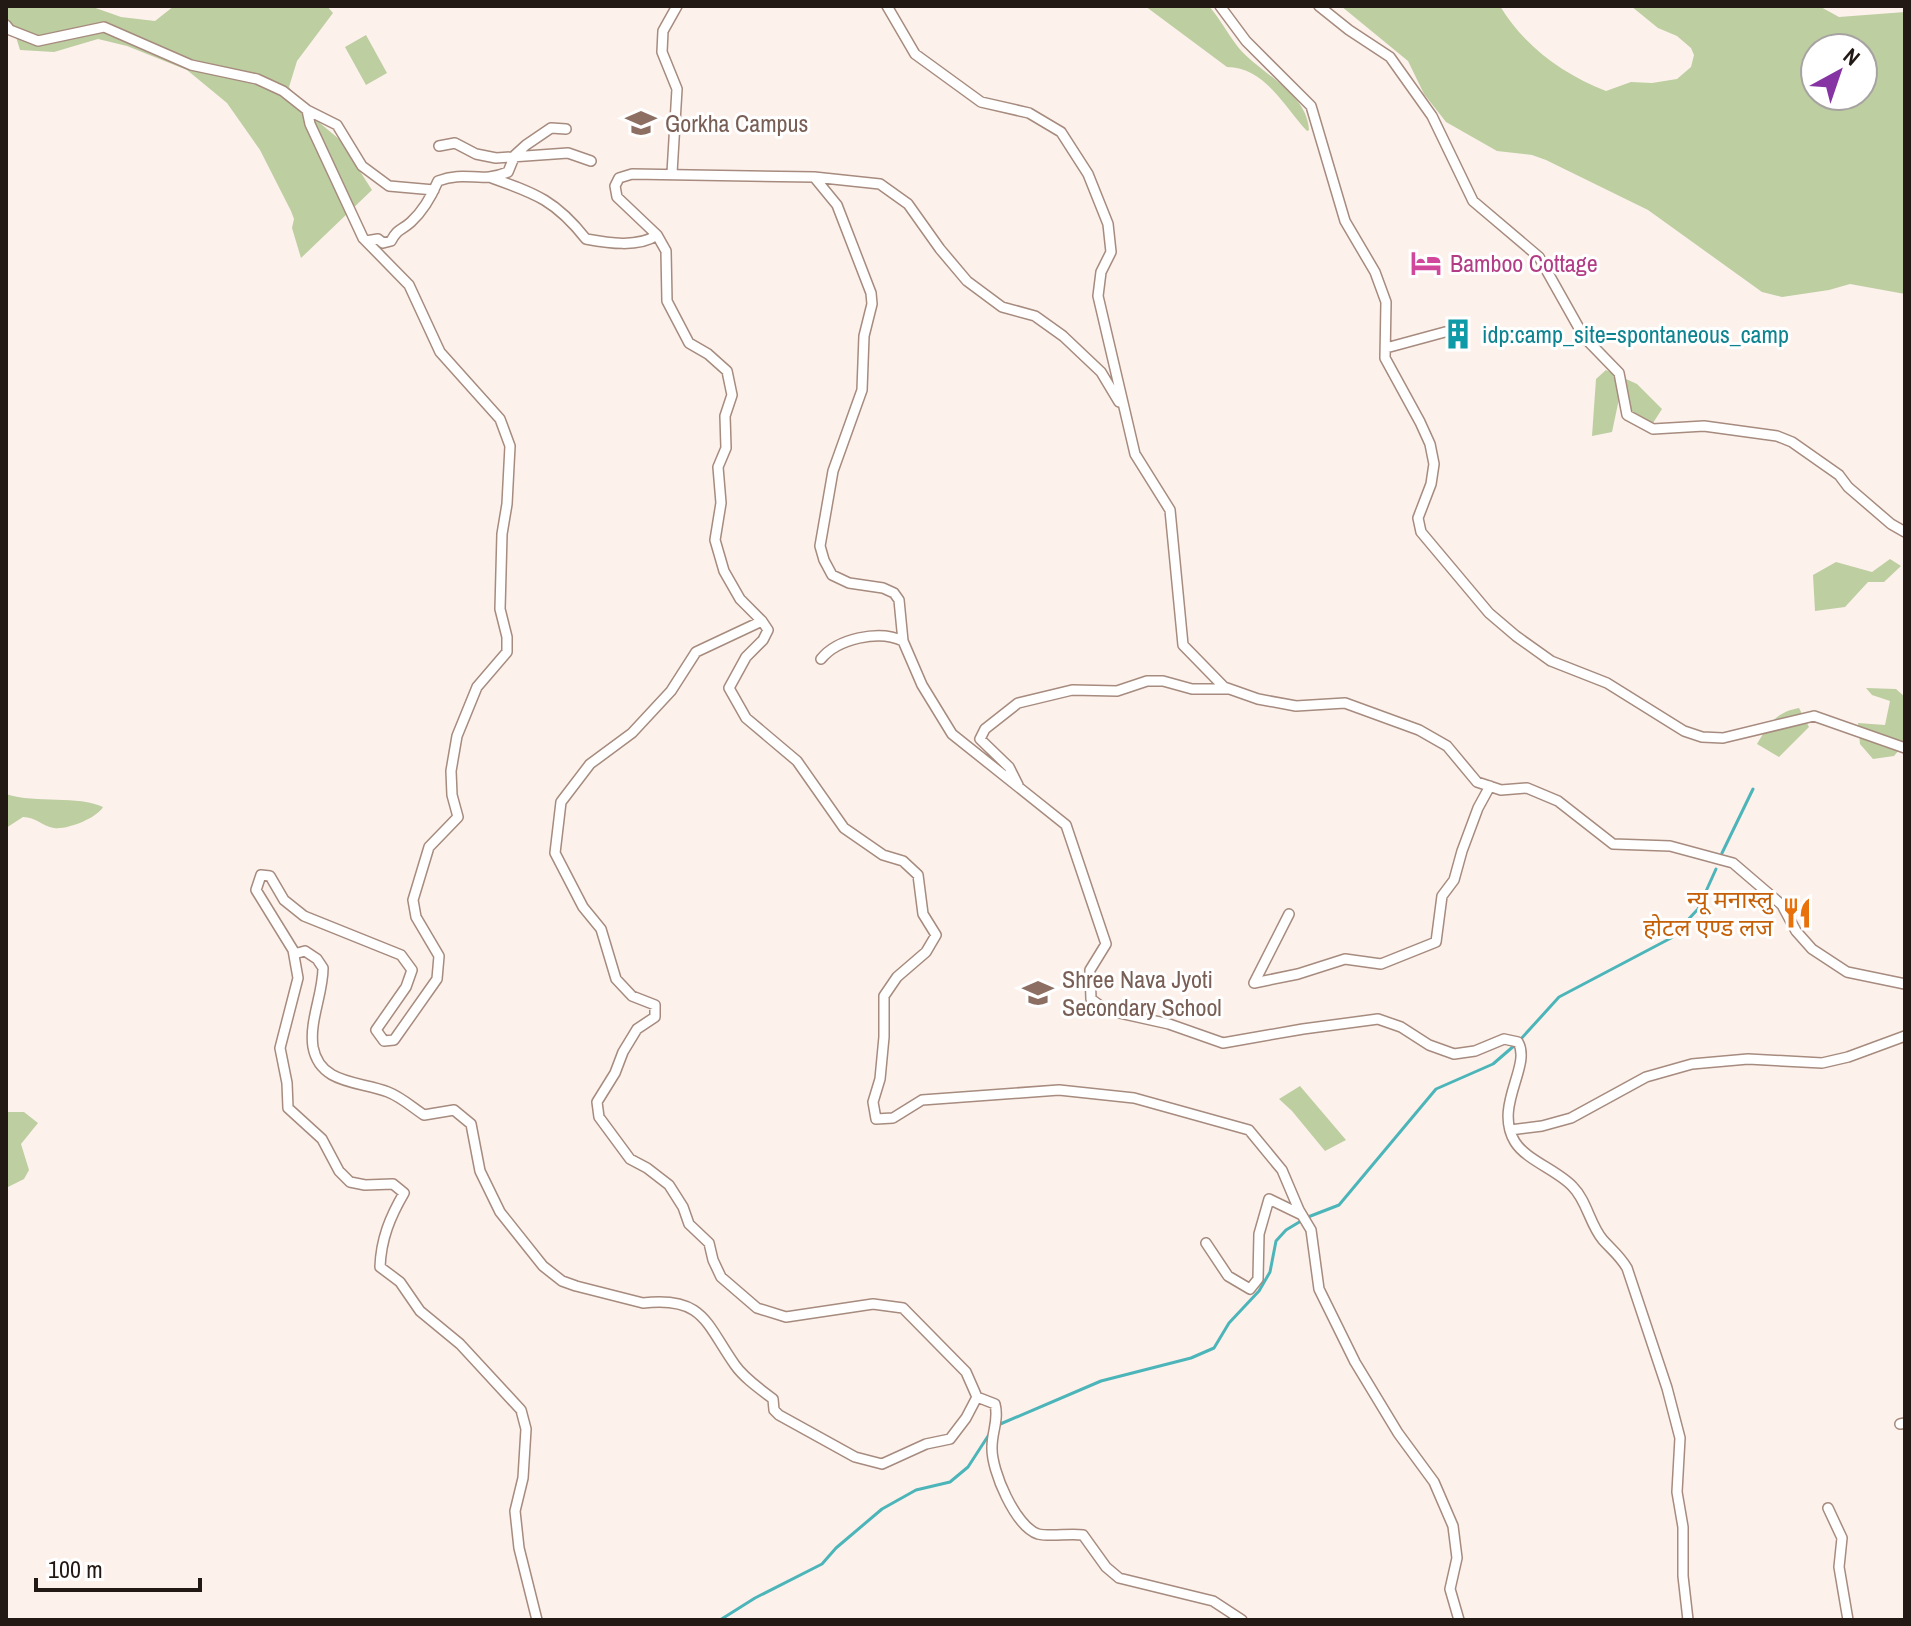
<svg xmlns="http://www.w3.org/2000/svg" width="1911" height="1626" font-family="'Archivo Narrow','Noto Sans Devanagari',sans-serif">
  <style>
    .green { fill: #bdcea1; fill-rule: evenodd }
    .lines { fill: none; stroke-linecap: round; stroke-linejoin: round }
    .stream { stroke: #4cb5b9; stroke-width: 3 }
    .minor-casing { stroke: #a68b7e; stroke-width: 12 }
    .minor { stroke: #fff; stroke-width: 9 }
    .labels { text-anchor: middle; dominant-baseline: central; stroke-width: 6; stroke-linejoin: round; paint-order: stroke }
    .education-label { font-size: 24px; fill: #785e54; stroke: #fff; text-anchor: start }
    .hotel-label { font-size: 24px; fill: #b23c85; stroke: #fff; text-anchor: start }
    .culture-label { font-size: 24px; fill: #0d838f; stroke: #fff; text-anchor: start }
    .food-label { font-size: 24px; fill: #c56008; stroke: #fff; text-anchor: end }
  </style>
  <rect width="100%" height="100%" fill="#fdf1ec"/>
  <path class="green" d="M 6,6 L 90,6 L 121,17 L 155,21 L 174,6 L 327,6 L 333,13 L 297,61 L 289,87 L 303,109 L 339,139 L 372,190 L 301,258 L 292,228 L 294,219 L 291,211 L 260,150 L 227,103 L 187,70 L 127,46 L 98,39 L 54,52 L 20,50 L 12,24 L 6,18 Z
    M 1145,6 L 1209,6 C 1220,19 1228,34 1238,47 C 1259,73 1307,92 1309,130 L 1307,131 C 1284,107 1265,67 1227,67 Z
    M 1341,6 L 1500,6 C 1524,46 1563,74 1606,91 L 1631,82 L 1652,83 L 1677,79 L 1691,67 L 1694,55 L 1691,48 L 1677,36 L 1658,28 L 1631,6 L 1819,6 L 1839,17 L 1905,12 L 1905,294 L 1850,284 L 1829,290 L 1782,297 L 1762,292 L 1648,210 L 1546,160 L 1532,155 L 1497,151 L 1446,122 L 1424,94 L 1408,61 ZM 1863,48 L 1863,96 L 1815,96 L 1815,48 Z
    M 366,35 L 387,73 L 366,85 L 345,47 Z
    M 1606,370 L 1637,384 L 1662,409 L 1653,423 L 1636,417 L 1630,408 L 1619,399 L 1612,432 L 1592,436 L 1596,379 Z
    M 1890,559 L 1901,566 L 1884,582 L 1868,582 L 1845,607 L 1815,611 L 1813,575 L 1836,562 L 1872,572 Z
    M 1866,688 L 1896,689 L 1905,697 L 1905,743 L 1894,756 L 1873,759 L 1860,744 L 1858,723 L 1885,725 L 1890,701 L 1872,695 Z
    M 1799,708 L 1809,727 L 1779,757 L 1757,744 C 1769,724 1776,712 1799,708 Z
    M 6,794 C 37,804 78,795 103,807 C 97,818 67,830 54,828 C 42,826 36,817 23,817 L 6,828 Z
    M 1300,1086 L 1346,1140 L 1325,1151 L 1292,1111 L 1279,1099 Z
    M 6,1112 L 24,1112 L 38,1123 L 21,1144 L 29,1170 L 24,1179 L 6,1188 Z"/>
  <g class="lines">
    <path class="stream" d="M 1722,853 L 1753,789
      M 1520,1040 L 1559,997 L 1671,938 L 1698,909 L 1716,869
      M 1308,1217 L 1339,1205 L 1436,1089 L 1493,1064 L 1515,1045
      M 998,1425 L 1101,1381 L 1191,1358 L 1214,1348 L 1229,1323 L 1259,1291 L 1270,1272 L 1276,1241 L 1286,1230 L 1301,1221
      M 720,1620 L 755,1598 L 822,1564 L 836,1548 L 882,1509 L 916,1490 L 950,1482 L 968,1467 L 990,1433"/>
    <g class="minor-casing">
      <path id="minor" d="M 887,6 L 915,54 L 981,102 L 1029,113 L 1061,132 L 1088,174 L 1108,224 L 1111,252 L 1101,272 L 1098,296 L 1135,454 L 1170,510 L 1183,645 L 1224,687 L 1258,699 L 1296,706 L 1345,703 L 1419,730 L 1447,746 L 1477,782 L 1501,790 L 1527,788 L 1558,801 L 1613,844 L 1670,846 L 1733,863 L 1782,905 L 1796,931 L 1812,949 L 1847,972 L 1905,984
        M 1220,6 L 1246,41 L 1311,106 L 1345,221 L 1375,272 L 1386,302 L 1385,358 L 1420,422 L 1430,444 L 1434,464 L 1431,484 L 1418,518 L 1421,532 L 1489,613 L 1516,636 L 1551,661 L 1607,683 L 1684,731 L 1702,737 L 1723,738 L 1814,716 L 1905,748
        M 1319,6 L 1349,30 L 1390,57 L 1432,116 L 1473,201 L 1539,257 L 1584,337 L 1619,373 L 1627,415 L 1653,429 L 1704,426 L 1777,436 L 1792,442 L 1839,475 L 1848,487 L 1891,524 L 1905,532
        M 6,25 L 10,30 L 38,41 L 104,27 L 191,65 L 257,79 L 283,91 L 307,110 L 337,125 L 362,166 L 389,186 L 434,190
        M 307,110 L 310,124 L 363,238 L 409,285 L 440,352 L 500,419 L 510,446 L 507,504 L 502,534 L 500,609 L 507,637 L 507,652 L 477,687 L 457,736 L 451,771 L 452,795 L 458,817 L 429,847 L 413,900 L 416,917 L 439,956 L 437,979 L 394,1040 L 384,1041 L 376,1030 L 406,987 L 412,970 L 401,955 L 304,916 L 284,900 L 270,876 L 261,875 L 256,890 L 293,950 L 298,978 L 280,1048 L 287,1083 L 288,1108 L 322,1139 L 339,1171 L 350,1182 L 365,1185 L 393,1184 L 404,1193 C 390,1217 381,1239 380,1267 L 400,1282 L 420,1311 L 460,1344 L 521,1410 L 526,1429 L 523,1478 L 515,1511 L 519,1548 L 537,1620
        M 439,146 L 455,143 L 476,154 L 496,158 L 568,153 L 591,161
        M 672,173 L 677,89 L 662,52 L 663,31 L 677,6
        M 814,177 L 880,184 L 908,204 L 940,249 L 967,281 L 1002,307 L 1035,316 L 1063,336 L 1101,372 L 1119,402
        M 492,178 C 537,194 556,201 586,239 C 608,243 638,248 657,235 L 617,197 L 615,186 L 619,178 L 632,174 L 814,177 L 837,205 L 871,293 L 872,304 L 864,336 L 862,390 L 833,471 L 820,546 L 824,560 L 832,575 L 849,583 L 883,588 L 894,593 L 899,600 L 903,641 L 922,685 L 952,734 L 1066,825 L 1106,944 L 1090,970 L 1091,999 L 1106,1010 L 1169,1024 L 1223,1043 L 1303,1029 L 1378,1019 L 1401,1027 L 1429,1045 L 1454,1054 L 1475,1051 L 1504,1039 L 1518,1042 C 1532,1066 1493,1106 1515,1142 C 1526,1160 1559,1171 1573,1187 C 1587,1201 1590,1225 1603,1240 C 1612,1250 1620,1256 1627,1268 L 1667,1388 L 1680,1438 L 1677,1492 L 1683,1527 L 1683,1576 L 1688,1620
        M 657,235 L 666,251 L 667,301 L 689,343 L 708,354 L 727,371 L 732,395 L 725,416 L 726,448 L 718,467 L 721,503 L 715,540 L 724,571 L 740,599 L 762,621 L 768,630 L 763,640 L 746,657 L 729,688 L 746,718 L 797,761 L 844,828 L 883,855 L 903,861 L 918,875 L 923,914 L 936,935 L 926,952 L 897,977 L 884,996 L 884,1037 L 880,1079 L 873,1102 L 876,1119 L 893,1118 L 922,1100 L 1059,1090 L 1134,1098 L 1249,1130 L 1282,1170 L 1299,1210 L 1311,1230 L 1319,1289 L 1355,1362 L 1398,1433 L 1434,1482 L 1453,1526 L 1457,1558 L 1450,1589 L 1459,1620
        M 366,241 L 378,239 L 383,243 L 391,241 C 398,228 401,231 411,222 C 422,212 432,195 438,181 C 467,170 480,184 508,172 L 515,155 L 526,145 L 551,128 L 566,129
        M 1386,348 L 1445,332
        M 821,659 C 837,639 879,629 903,641
        M 1018,785 L 1009,767 L 980,739 L 985,729 L 1018,703 L 1072,690 L 1117,691 L 1147,681 L 1163,681 L 1192,689 L 1229,689
        M 1289,914 L 1254,983 L 1298,974 L 1345,959 L 1381,964 L 1436,942 L 1442,896 L 1454,880 L 1462,851 L 1478,808 L 1490,786
        M 294,954 L 305,951 L 317,959 L 323,968 C 323,994 309,1021 313,1047 C 320,1085 360,1081 388,1092 C 401,1097 412,1107 424,1115 L 454,1110 L 471,1124 L 480,1171 L 500,1212 L 543,1266 L 562,1281 L 576,1286 L 643,1303 C 704,1296 706,1324 735,1365 C 744,1378 760,1389 773,1399 L 774,1410 L 779,1415 L 855,1457 L 882,1464 L 926,1444 L 950,1439 L 966,1418 L 977,1397 L 966,1372 L 903,1308 L 873,1304 L 786,1317 L 757,1308 L 721,1277 L 713,1260 L 709,1243 L 689,1224 L 683,1207 L 669,1185 L 647,1168 L 630,1159 L 599,1117 L 597,1102 L 615,1073 L 623,1052 L 637,1029 L 655,1017 L 655,1005 L 632,996 L 616,979 L 601,929 L 583,907 L 555,853 L 561,802 L 590,764 L 632,733 L 671,691 L 696,652 L 762,621
        M 1510,1130 L 1542,1126 L 1571,1118 L 1646,1077 L 1692,1064 L 1748,1059 L 1822,1063 L 1848,1057 L 1905,1036
        M 1206,1243 L 1228,1276 L 1250,1289 L 1258,1279 L 1259,1234 L 1269,1199 L 1302,1215
        M 977,1397 L 995,1404 C 999,1420 992,1431 992,1447 C 991,1471 1016,1527 1038,1534 C 1051,1537 1069,1533 1083,1535 L 1106,1567 L 1119,1578 L 1213,1601 L 1242,1620
        M 1900,1424 L 1905,1423
        M 1828,1508 L 1842,1538 L 1839,1567 L 1848,1620"/>
    </g>
    <use href="#minor" class="minor"/>
  </g>
  <defs>
    <g id="university-bare" transform="scale(2.4)"><path d="M0-5L7-2L0 1L-7-2ZM-4 1L0 2.5L4 1V4Q0 6-4 4Z" fill="#8d6e63" stroke="#fff" stroke-width="2.5" paint-order="stroke"/></g>
    <g id="hotel-bare" transform="scale(2.4)"><path d="M-6-4.5h1.5V1H6V5H4.5V3h-9V5H-6ZM-4 0a1.8 1.8 0 1 1 3.6 0ZM.5 0V-2.5h3Q6-2.5 6 0Z" fill="#d1479c" stroke="#fff" stroke-width="2.5" paint-order="stroke"/></g>
    <g id="building-bare" transform="scale(2.4)"><path d="M-4-6H4V6H1V3H-1V6H-4ZM-2.5-4.3h1.7v1.8h-1.7ZM.8-4.3h1.7v1.8H.8ZM-2.5-1h1.7V.8h-1.7ZM.8-1h1.7V.8H.8Z" fill="#0f9aa8" stroke="#fff" stroke-width="2.5" paint-order="stroke"/></g>
    <g id="restaurant-bare" transform="scale(2.4)"><path d="M-5-6h1v4h1v-4h1v4h1v-4h1v5L-1.5 .5V6h-2V.5L-5-1ZM5-6V6H3V1.5H1.5Q1.5-4 5-6Z" fill="#e8710a" stroke="#fff" stroke-width="2.5" paint-order="stroke"/></g>
    <g id="school-bare" transform="scale(2.4)"><path d="M0-5L7-2L0 1L-7-2ZM-4 1L0 2.5L4 1V4Q0 6-4 4Z" fill="#8d6e63" stroke="#fff" stroke-width="2.5" paint-order="stroke"/></g>
  </defs>
  <g fill-rule="evenodd">
    <use href="#university-bare" x="641" y="123"/>
    <use href="#hotel-bare" x="1426" y="263"/>
    <use href="#building-bare" x="1458" y="334"/>
    <use href="#restaurant-bare" x="1797" y="913"/>
    <use href="#school-bare" x="1038" y="993"/>
  </g>
  <g class="labels">
    <g class="education-label">
      <text x="665" y="123">Gorkha Campus</text>
      <text x="1062" y="979">Shree Nava Jyoti<tspan x="1062" dy="28">Secondary School</tspan></text>
    </g>
    <g class="hotel-label">
      <text x="1450" y="263">Bamboo Cottage</text>
    </g>
    <g class="culture-label">
      <text x="1482" y="334">idp:camp_site=spontaneous_camp</text>
    </g>
    <g class="food-label">
      <text x="1773" y="899">न्यू मनास्लु<tspan x="1773" dy="28">होटल एण्ड लज</tspan></text>
    </g>
  </g>
  <rect width="1911" height="1626" fill="none" stroke="#231914" stroke-width="16"/>
  <g transform="translate(1839 72) rotate(40)"><circle r="38" fill="#ffffff" stroke="#a7a3a1" stroke-width="2"/>
  <path d="M0-6L14 30L0 20L-14 30Z" fill="#8634a3"/>
  <text y="-12" font-size="22" font-weight="bold" text-anchor="middle" fill="#231914">N</text>
  </g>
  <path d="M36 1578v12h164v-12" fill="none" stroke="#231914" stroke-width="4"/>
  <text x="48" y="1578" font-size="24" fill="#231914" stroke="#ffffff" stroke-width="6" paint-order="stroke">100 m</text>
</svg>
